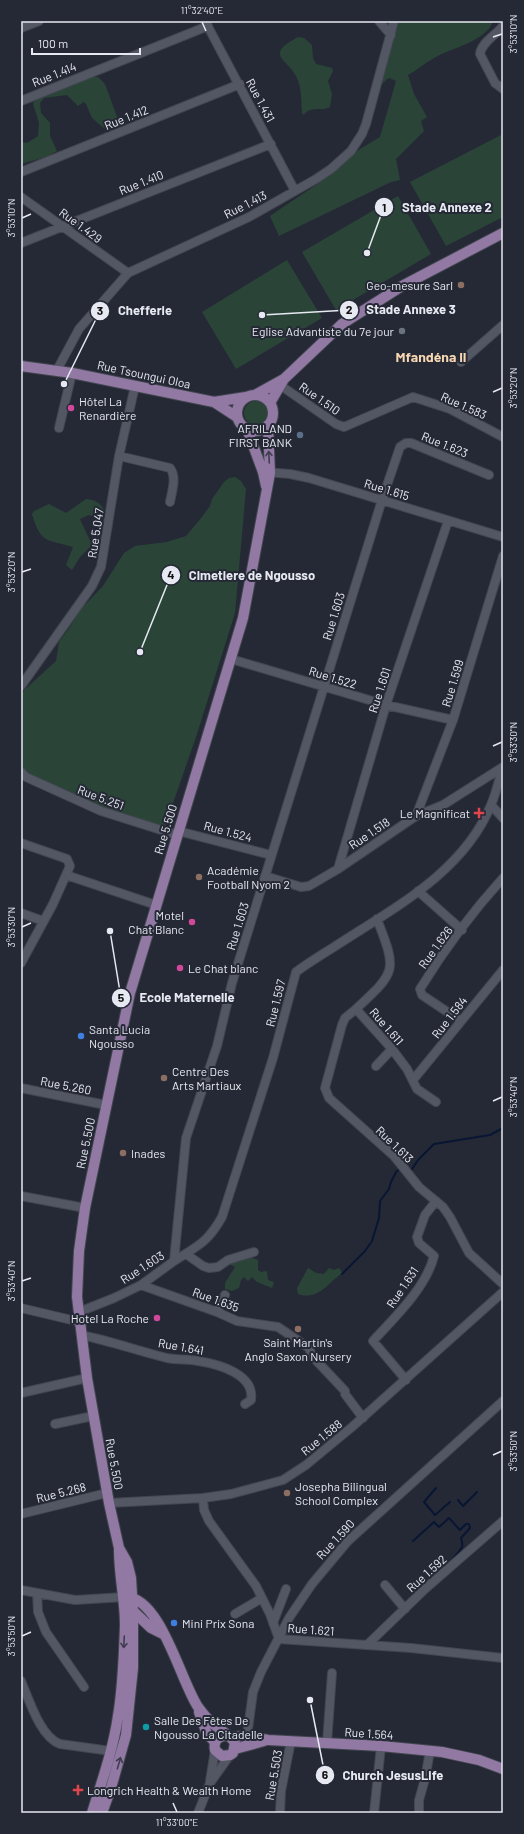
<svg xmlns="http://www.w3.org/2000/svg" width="524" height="1834" font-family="Barlow,sans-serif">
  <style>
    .green { fill: #2a4538 }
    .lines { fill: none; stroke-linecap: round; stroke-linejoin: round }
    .stream { stroke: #081633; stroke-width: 2 }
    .minor-casing { stroke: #42464f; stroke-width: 10 }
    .major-casing { stroke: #42464f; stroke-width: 12 }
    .minor { stroke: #535764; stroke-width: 8 }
    .major { stroke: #9179a4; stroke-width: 10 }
    .oneway { stroke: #403d51 }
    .ticks { fill: none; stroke: #e6e9f1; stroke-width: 1.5 }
    .education-dot { fill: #8d6e63; stroke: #252935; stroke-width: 1.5 }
    .worship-dot { fill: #6b7280; stroke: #252935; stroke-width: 1.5 }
    .hotel-dot { fill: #d1479c; stroke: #252935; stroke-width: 1.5 }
    .service-dot { fill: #5c6f8a; stroke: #252935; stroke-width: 1.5 }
    .health-dot { fill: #e0444e; stroke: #252935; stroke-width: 1.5 }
    .shop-dot { fill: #3f7fe0; stroke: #252935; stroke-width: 1.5 }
    .culture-dot { fill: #0f9aa8; stroke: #252935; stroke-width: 1.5 }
    .labels { text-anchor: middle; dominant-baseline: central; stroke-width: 4; stroke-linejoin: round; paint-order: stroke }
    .street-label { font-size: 12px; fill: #e6e9f1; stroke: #252935 }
    .poi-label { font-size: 12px; fill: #e6e9f1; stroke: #252935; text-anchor: start }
    .quarter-label { font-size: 14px; font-weight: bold; fill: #f7d6b2; stroke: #252935 }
    .leader { fill: none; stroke: #e6e9f1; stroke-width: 1.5 }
    .callout-dot { fill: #e6e9f1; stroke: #252935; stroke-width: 1.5 }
    .mark-label { font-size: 12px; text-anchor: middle; font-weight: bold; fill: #111 }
    .callout-label { font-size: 13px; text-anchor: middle; font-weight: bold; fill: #e6e9f1; stroke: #252935; stroke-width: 4; stroke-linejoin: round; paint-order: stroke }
    .neatline { fill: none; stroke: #e6e9f1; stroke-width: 1.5 }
    .ticks-label { font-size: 10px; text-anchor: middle; fill: #e6e9f1 }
  </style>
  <rect width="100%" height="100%" fill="#252935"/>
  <path class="green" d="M 398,21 L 493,21 C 487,41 451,48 434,58 C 425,63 417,70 408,75 L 414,94 L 427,117 L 421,121 L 424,131 L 396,159 L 400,180 L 391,182 L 279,236 L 270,216 L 316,185 L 360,149 L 380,137 L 396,81 L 390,78 L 387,79 L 380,86 Z
    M 298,37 L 304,38 L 312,45 L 313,58 L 316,64 L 332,68 L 333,71 L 328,81 L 332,94 L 330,107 C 321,112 310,105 304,115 L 302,113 C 301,102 302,89 297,78 C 288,58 263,56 298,37 Z
    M 90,77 L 98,77 L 105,84 L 120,125 L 105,129 L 92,118 L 86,104 L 84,102 L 78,106 L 67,95 L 44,98 L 40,103 L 41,113 L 50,123 L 50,136 L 57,151 L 46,157 L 21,164 L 21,142 L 27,143 L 38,136 L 39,123 L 33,104 L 36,98 Z
    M 503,134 L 503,217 L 446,246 L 410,182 Z
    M 398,196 L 431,254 L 336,310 L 302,252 Z
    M 287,260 L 322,318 L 236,369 L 202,312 Z
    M244 413a12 12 0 1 1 24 0a12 12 0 1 1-24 0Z
    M 235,477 L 241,481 L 246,489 L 235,613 L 196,737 L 165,826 L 97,811 L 21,771 L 21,693 L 56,661 L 59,642 L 70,627 L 80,610 L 103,586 L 124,553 L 135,546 L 167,542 L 186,536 L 202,517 L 210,506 L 212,499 L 224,482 L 229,478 Z
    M 86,499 C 97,500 102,504 106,514 L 101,519 L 89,515 L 80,519 L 92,545 L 80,557 L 72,570 L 66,565 L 73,547 C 46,539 41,544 32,514 L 34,511 L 49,504 L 66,513 Z
    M 250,1257 L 258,1260 L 258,1270 L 261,1272 L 267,1271 L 268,1280 L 274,1282 L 272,1288 L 257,1282 L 252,1277 L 248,1281 L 244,1277 L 241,1280 L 239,1288 L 232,1291 L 225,1289 L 225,1283 L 235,1267 L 229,1264 L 233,1260 L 238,1262 Z
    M 308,1268 L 316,1273 L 324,1274 L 329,1268 L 334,1270 L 339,1268 L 342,1273 C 328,1283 318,1301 298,1294 L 297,1288 Z"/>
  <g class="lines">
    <path class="stream" d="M 410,1172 L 418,1160 L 434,1144 L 490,1135 L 503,1128
      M 342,1274 L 365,1251 L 372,1241 L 379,1218 L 380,1201 L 389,1189 L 391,1182 L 396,1172 L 401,1168
      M 436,1488 L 424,1502 L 435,1515 L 450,1502
      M 458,1500 L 463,1506 L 477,1492
      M 413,1541 L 434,1522 L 439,1527 L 449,1518 L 460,1530 L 466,1524 L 469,1524 L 470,1528 L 461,1538 C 462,1541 463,1544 462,1547 C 459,1553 445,1568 439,1570"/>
    <g class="minor-casing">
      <path id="minor" d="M 205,21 L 295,191
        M 379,21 L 391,35
        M 503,26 C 496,35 481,43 480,54 L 495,83 L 503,89
        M 21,28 L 39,21
        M 21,101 L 208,26
        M 21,172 L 240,84
        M 21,197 L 128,273
        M 21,243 L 271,144
        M 461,362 L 503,325
        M 57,370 L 79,329 L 128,273 L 249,217 L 316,179 L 331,169 L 351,151 L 362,134 L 366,124 L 394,21
        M 280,385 L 336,424 L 344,427 L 413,397 L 450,409 L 503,437
        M 59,428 L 72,373
        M 119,456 L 170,468 C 177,477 172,491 170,502
        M 265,472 L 290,474 L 309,478 L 503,537
        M 231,659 L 386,705 L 453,720
        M 21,686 L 92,586 L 101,567 L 119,456 L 135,386
        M 21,772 L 26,777 L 101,811 L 177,835
        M 491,805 L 503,818
        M 416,816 L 453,720 L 503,556
        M 178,831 L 271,855
        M 21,843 L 67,859 L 70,866 L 53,904 L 21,963
        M 338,869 L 386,705 L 448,521
        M 66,875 L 156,905
        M 265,876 L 301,887 L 309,886 L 338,869 L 416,816 L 443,805 L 503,767
        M 418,891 L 462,930
        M 21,913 L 43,921
        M 377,919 C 397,971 397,971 356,1009 L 392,1049 L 407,1069 L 417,1089 L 436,1102
        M 356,1009 L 345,1018 L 342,1025 L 325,1088 L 329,1098 L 394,1156 L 419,1187 L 443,1207 L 450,1217 L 469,1253 L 503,1284
        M 461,1021 L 422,995 L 420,989 C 444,950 472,912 503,878
        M 376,1066 L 392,1049
        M 413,1080 L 503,970
        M 21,1088 L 106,1105
        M 21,1196 L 85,1208
        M 186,1254 L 203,1266 L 209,1268 L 218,1267 L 228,1260 L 254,1252
        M 174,1261 C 198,1246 208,1242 222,1217 L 273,1058 L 296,972 C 308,963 321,955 334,947 C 392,909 463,873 491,805 C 496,793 499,780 503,767
        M 141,1285 L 217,1312 L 237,1321 L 278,1327 L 309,1348 L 312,1356 L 345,1391 L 345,1394 L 363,1418
        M 21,1308 L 80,1322
        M 79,1312 L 114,1298 L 141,1285 L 174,1261 L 186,1138 L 217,1046 L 232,983 L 382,500 L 400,447 L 406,443 L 411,443 L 489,475
        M 217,1312 L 225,1295
        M 81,1335 C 111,1341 138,1351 167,1358 C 177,1360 188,1359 198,1361 C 218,1364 255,1374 251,1400 L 245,1404
        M 406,1380 L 373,1341 C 394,1318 426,1288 434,1256 L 419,1243 L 417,1237 L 425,1215 L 436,1201
        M 21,1393 L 87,1378
        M 55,1424 L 93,1416
        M 203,1498 L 204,1510 L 209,1521 L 256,1586 L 270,1614 L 279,1639 L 411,1648 L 503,1658
        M 109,1503 L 203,1498 L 231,1494 L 283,1480 L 306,1465 L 352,1427 L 503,1292
        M 21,1514 L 107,1493
        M 385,1585 L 405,1609
        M 21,1590 L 75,1600 L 124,1597
        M 37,1593 L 38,1612 L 46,1632 L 84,1687
        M 235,1614 L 262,1598
        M 273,1623 L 286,1589
        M 367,1645 L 425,1589 L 503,1521
        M 21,1681 C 29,1699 40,1737 60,1744 L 111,1751
        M 247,1736 L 253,1692 L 261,1672 L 289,1618 L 312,1584 L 348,1541 L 503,1401
        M 327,1743 L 332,1673
        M 210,1781 L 215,1750
        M 198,1813 L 210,1783 L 230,1755
        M 280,1813 L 281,1791 L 291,1741
        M 374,1813 L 381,1746
        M 419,1813 L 419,1800 L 425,1779 L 430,1751"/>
    </g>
    <g class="major-casing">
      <path id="major" d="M 21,366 L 72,373 L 214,402 L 246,397
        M 255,395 L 284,379
        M237 413a18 18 0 1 1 36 0a18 18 0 1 1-36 0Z
        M 214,402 L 237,417
        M 270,403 L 284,379 L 342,324 L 402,286 L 503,233
        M 247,429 L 263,472 L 266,486
        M 127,1597 C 161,1599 181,1682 198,1707 C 203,1714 210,1722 217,1727 C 223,1732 231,1736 235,1743 L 233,1753 L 230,1755 L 222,1756 L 215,1750 C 213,1740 219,1735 229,1736
        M 129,1610 L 133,1611 L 151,1628 L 163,1634
        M 199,1712 L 207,1734 L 215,1742
        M 232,1737 L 247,1736 L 268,1740 L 381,1746 L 442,1752 L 479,1760 L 503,1769
        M 235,1749 L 264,1741
        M 92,1813 C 102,1781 113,1750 118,1716 C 123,1687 124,1655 125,1625 C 125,1600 119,1575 119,1550
        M 102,1813 L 111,1788 L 126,1735 L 133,1668 L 133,1611 L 131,1578 L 127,1562 L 119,1548 L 109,1503 L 87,1378 L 77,1297 L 79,1251 L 85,1208 L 130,993 L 243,618 L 270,473 L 268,425"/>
    </g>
    <use href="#minor" class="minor"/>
    <use href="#major" class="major"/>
  </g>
  <defs><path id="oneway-shaft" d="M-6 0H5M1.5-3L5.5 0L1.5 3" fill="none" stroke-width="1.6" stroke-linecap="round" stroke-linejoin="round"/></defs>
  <g class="oneway">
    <use href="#oneway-shaft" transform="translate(269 457) rotate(-93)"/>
    <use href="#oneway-shaft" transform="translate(124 1642) rotate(93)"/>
    <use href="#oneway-shaft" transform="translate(119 1763) rotate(-74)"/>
  </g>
  <path class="ticks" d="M 202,22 L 206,31M 493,37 L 502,34M 22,218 L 31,214M 493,392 L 502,388M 22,572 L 31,569M 493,746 L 502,742M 22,927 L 31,923M 493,1101 L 502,1097M 22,1281 L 31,1278M 493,1455 L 502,1451M 22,1636 L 31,1632M 173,1803 L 177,1812"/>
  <g class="education-dot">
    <circle cx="461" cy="285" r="4"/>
    <circle cx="199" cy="877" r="4"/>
    <circle cx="164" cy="1078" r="4"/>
    <circle cx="123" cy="1153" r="4"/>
    <circle cx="298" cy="1329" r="4"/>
    <circle cx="287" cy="1493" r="4"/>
  </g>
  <circle class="worship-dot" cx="402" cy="331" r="4"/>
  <g class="hotel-dot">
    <circle cx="71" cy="408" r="4"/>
    <circle cx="192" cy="922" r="4"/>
    <circle cx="180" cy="968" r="4"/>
    <circle cx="157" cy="1318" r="4"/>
  </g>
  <circle class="service-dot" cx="300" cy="435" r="4"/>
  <g class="health-dot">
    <path d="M477 807h4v4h4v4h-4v4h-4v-4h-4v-4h4z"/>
    <path d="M76 1784h4v4h4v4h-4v4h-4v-4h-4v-4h4z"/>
  </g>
  <g class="shop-dot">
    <circle cx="81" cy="1036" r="4"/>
    <circle cx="174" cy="1623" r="4"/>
  </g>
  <circle class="culture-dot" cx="146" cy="1727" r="4"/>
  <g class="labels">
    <g class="street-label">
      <text transform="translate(54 74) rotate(-22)">Rue 1.414</text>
      <text transform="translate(261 100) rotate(62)">Rue 1.431</text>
      <text transform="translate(126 117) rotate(-22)">Rue 1.412</text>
      <text transform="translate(141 182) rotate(-22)">Rue 1.410</text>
      <text transform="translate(245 204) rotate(-27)">Rue 1.413</text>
      <text transform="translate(81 225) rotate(36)">Rue 1.429</text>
      <text transform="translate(144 374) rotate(12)">Rue Tsoungui Oloa</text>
      <text transform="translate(320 398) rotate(35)">Rue 1.510</text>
      <text transform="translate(464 405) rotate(24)">Rue 1.583</text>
      <text transform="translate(445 444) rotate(22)">Rue 1.623</text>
      <text transform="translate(387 489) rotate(17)">Rue 1.615</text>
      <text transform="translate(95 533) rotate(-81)">Rue 5.047</text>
      <text transform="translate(333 616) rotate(-73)">Rue 1.603</text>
      <text transform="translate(333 677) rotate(17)">Rue 1.522</text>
      <text transform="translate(452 683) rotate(-73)">Rue 1.599</text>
      <text transform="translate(379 690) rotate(-72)">Rue 1.601</text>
      <text transform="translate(101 797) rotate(21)">Rue 5.251</text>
      <text transform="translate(165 829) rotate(-73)">Rue 5.500</text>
      <text transform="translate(228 831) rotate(15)">Rue 1.524</text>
      <text transform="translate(369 833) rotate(-34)">Rue 1.518</text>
      <text transform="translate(237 926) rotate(-73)">Rue 1.603</text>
      <text transform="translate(435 947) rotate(-54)">Rue 1.626</text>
      <text transform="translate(275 1003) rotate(-76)">Rue 1.597</text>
      <text transform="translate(449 1017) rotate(-52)">Rue 1.584</text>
      <text transform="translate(387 1026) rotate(49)">Rue 1.611</text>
      <text transform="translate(66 1085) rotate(11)">Rue 5.260</text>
      <text transform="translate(85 1143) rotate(-78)">Rue 5.500</text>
      <text transform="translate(395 1144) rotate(44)">Rue 1.613</text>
      <text transform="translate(142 1267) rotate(-33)">Rue 1.603</text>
      <text transform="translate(402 1287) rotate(-56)">Rue 1.631</text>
      <text transform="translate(216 1299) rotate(20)">Rue 1.635</text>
      <text transform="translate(181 1346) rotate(10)">Rue 1.641</text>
      <text transform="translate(321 1437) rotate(-39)">Rue 1.588</text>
      <text transform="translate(115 1464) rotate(80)">Rue 5.500</text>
      <text transform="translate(61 1492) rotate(-14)">Rue 5.268</text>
      <text transform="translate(335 1539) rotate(-47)">Rue 1.590</text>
      <text transform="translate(426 1573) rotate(-42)">Rue 1.592</text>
      <text transform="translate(311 1629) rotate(4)">Rue 1.621</text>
      <text transform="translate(369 1733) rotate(4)">Rue 1.564</text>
      <text transform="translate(273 1775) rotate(-80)">Rue 5.503</text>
    </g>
    <g class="poi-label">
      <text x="453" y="285" text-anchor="end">Geo-mesure Sarl</text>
      <text x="394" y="331" text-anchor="end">Eglise Advantiste du 7e jour</text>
      <text x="79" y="401">Hôtel La<tspan x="79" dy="14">Renardière</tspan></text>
      <text x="292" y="428" text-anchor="end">AFRILAND<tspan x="292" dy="14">FIRST BANK</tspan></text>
      <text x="470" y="813" text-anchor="end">Le Magnificat</text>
      <text x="207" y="870">Académie<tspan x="207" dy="14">Football Nyom 2</tspan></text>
      <text x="184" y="915" text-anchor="end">Motel<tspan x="184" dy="14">Chat Blanc</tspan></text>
      <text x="188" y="968">Le Chat blanc</text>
      <text x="89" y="1029">Santa Lucia<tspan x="89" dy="14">Ngousso</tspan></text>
      <text x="172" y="1071">Centre Des<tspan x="172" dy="14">Arts Martiaux</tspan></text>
      <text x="131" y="1153">Inades</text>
      <text x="149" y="1318" text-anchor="end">Hotel La Roche</text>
      <text x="298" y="1342" text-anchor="middle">Saint Martin's<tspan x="298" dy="14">Anglo Saxon Nursery</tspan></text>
      <text x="295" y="1486">Josepha Bilingual<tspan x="295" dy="14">School Complex</tspan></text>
      <text x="182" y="1623">Mini Prix Sona</text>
      <text x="154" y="1720">Salle Des Fêtes De<tspan x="154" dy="14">Ngousso La Citadelle</tspan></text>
      <text x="87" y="1790">Longrich Health &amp; Wealth Home</text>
    </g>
    <g class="quarter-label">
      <text x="431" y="356">Mfandéna II</text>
    </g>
  </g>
  <path class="leader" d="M367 253L384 207M262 315L349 310M64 384L100 311M140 652L171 575M110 931L121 998M310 1700L325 1775"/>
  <g class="callout-dot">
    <circle cx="367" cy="253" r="4"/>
    <circle cx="262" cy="315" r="4"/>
    <circle cx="64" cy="384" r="4"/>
    <circle cx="140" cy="652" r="4"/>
    <circle cx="110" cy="931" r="4"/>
    <circle cx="310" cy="1700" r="4"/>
    <circle cx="384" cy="207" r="10"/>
    <circle cx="349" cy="310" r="10"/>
    <circle cx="100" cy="311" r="10"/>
    <circle cx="171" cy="575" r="10"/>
    <circle cx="121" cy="998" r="10"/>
    <circle cx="325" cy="1775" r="10"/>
  </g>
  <g class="mark-label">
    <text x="384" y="212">1</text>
    <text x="349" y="314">2</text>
    <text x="100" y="315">3</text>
    <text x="171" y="579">4</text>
    <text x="121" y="1002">5</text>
    <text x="325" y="1779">6</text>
  </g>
  <g class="callout-label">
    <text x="447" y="212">Stade Annexe 2</text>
    <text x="411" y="314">Stade Annexe 3</text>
    <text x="145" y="315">Chefferie</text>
    <text x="252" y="580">Cimetiere de Ngousso</text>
    <text x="187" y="1002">Ecole Maternelle</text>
    <text x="393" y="1780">Church JesusLife</text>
  </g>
  <rect width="524" height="1834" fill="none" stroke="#252935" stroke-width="44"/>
  <path d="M32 48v6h108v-6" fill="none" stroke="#e6e9f1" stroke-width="2"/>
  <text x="38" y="48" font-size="12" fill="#e6e9f1" stroke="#252935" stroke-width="3" paint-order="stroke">100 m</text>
  <rect x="22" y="22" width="480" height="1790" class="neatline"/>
  <g class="ticks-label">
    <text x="202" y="14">11°32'40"E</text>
    <text transform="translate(513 34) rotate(-90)" y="4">3°53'10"N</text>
    <text transform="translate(11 218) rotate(-90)" y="4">3°53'10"N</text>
    <text transform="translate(513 388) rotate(-90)" y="4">3°53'20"N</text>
    <text transform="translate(11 572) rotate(-90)" y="4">3°53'20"N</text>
    <text transform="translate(513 742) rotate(-90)" y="4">3°53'30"N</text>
    <text transform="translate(11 927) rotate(-90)" y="4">3°53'30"N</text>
    <text transform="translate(513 1097) rotate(-90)" y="4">3°53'40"N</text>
    <text transform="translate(11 1281) rotate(-90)" y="4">3°53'40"N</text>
    <text transform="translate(513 1451) rotate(-90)" y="4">3°53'50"N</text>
    <text transform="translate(11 1636) rotate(-90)" y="4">3°53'50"N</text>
    <text x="177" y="1826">11°33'00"E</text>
  </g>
</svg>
